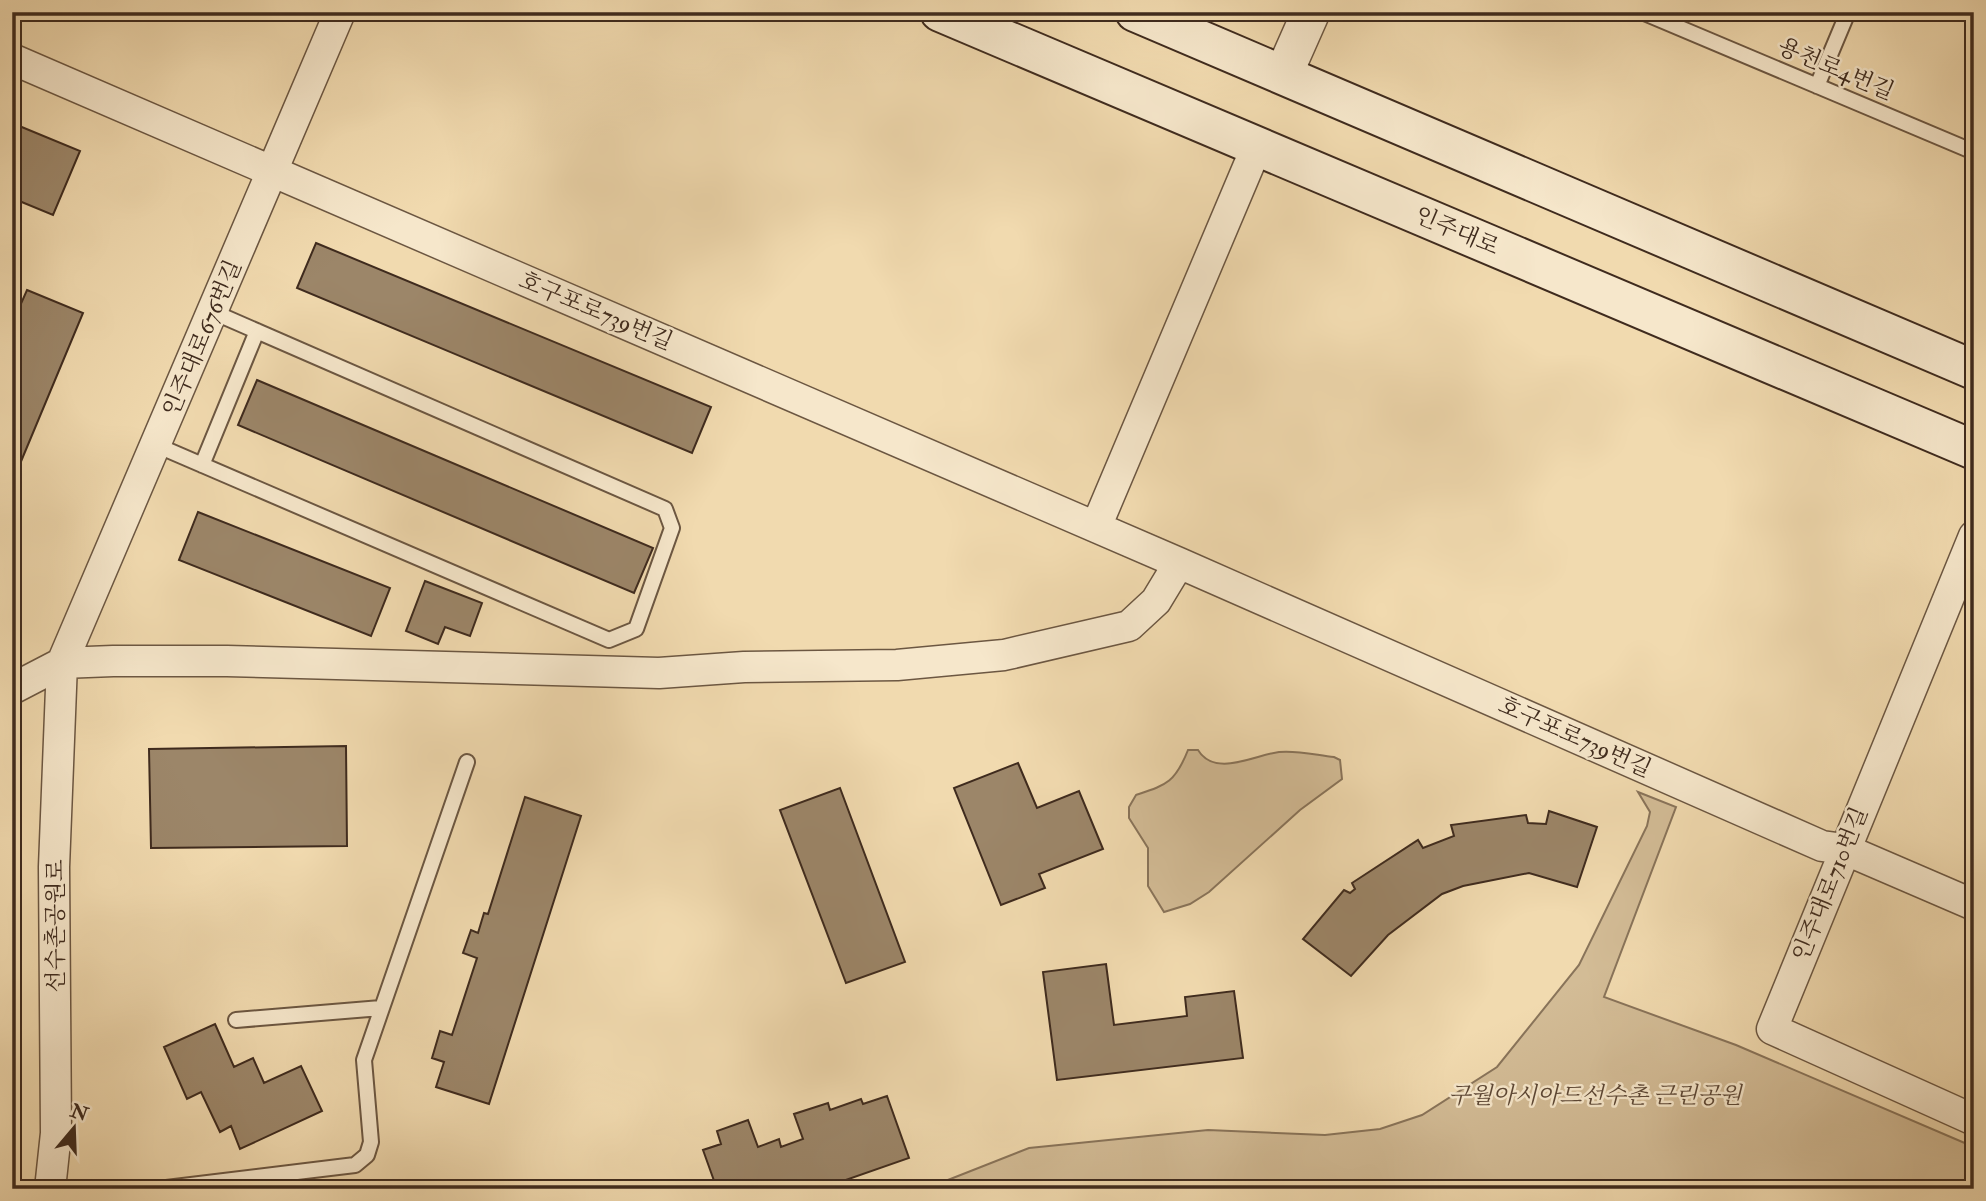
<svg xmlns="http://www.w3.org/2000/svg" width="1986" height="1201" font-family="'IM FELL Double Pica','Noto Serif KR',serif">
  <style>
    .green { fill: #d3bc96; stroke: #89745a; stroke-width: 2 }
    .building { fill: #9c8669; stroke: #3f2b1e; stroke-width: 2 }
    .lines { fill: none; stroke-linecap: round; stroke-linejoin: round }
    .service-casing { stroke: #6c5742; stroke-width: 18 }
    .minor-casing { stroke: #6c5742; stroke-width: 33 }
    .tertiary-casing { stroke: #6c5742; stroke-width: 40 }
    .secondary-casing { stroke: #3f2b1e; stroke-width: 42 }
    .service { stroke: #f6e7cb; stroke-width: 14 }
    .minor { stroke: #f6e7cb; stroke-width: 30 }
    .tertiary { stroke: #f6e7cb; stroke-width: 37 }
    .secondary { stroke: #f6e7cb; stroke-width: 38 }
    .labels { text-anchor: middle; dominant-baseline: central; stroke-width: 5; stroke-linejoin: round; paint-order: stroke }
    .street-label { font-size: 23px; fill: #3f2b1e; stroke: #f6e7cb }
    .park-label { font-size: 23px; font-style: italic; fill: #5d4836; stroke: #f6e7cb }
  </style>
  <rect width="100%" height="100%" fill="#f1daaf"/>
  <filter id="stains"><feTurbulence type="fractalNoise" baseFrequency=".00286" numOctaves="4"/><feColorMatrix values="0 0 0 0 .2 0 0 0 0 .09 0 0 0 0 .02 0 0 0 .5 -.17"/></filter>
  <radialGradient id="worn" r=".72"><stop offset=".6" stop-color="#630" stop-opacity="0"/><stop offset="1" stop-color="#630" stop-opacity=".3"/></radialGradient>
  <path class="green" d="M 1188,750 L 1198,750 C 1215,778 1255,755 1279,752 C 1296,750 1316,755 1334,757 L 1340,760 L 1342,779 L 1300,810 L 1209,892 L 1190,904 L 1164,912 L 1148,886 L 1148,848 L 1129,818 L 1129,807 L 1136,795 C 1166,785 1175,783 1188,750 Z
    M 1638,792 L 1676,807 L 1604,997 L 1736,1045 L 1974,1147 L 1974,1189 L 925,1189 L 1029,1148 L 1208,1130 L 1325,1135 L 1380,1129 L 1422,1115 L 1497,1067 L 1579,965 L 1647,826 L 1650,812 Z"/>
  <path class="building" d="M 12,123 L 80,151 L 53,215 L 12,198 Z
    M 316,243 L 711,407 L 692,453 L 297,288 Z
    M 27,290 L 83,313 L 12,483 L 12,324 Z
    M 257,380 L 653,548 L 634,593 L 238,425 Z
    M 198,512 L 390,588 L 371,636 L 179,560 Z
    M 425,581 L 482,603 L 470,636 L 445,627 L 438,644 L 406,631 Z
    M 346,746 L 347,846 L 151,848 L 149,749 Z
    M 1018,763 L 1037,808 L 1079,791 L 1103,849 L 1039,874 L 1045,888 L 1001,905 L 954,788 Z
    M 840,788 L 905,962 L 846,983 L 780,810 Z
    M 525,797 L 581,816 L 489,1104 L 436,1087 L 444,1062 L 432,1058 L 440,1031 L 452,1035 L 477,958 L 463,953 L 471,930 L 478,933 L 484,913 L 488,914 Z
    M 1549,811 L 1597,827 L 1577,887 L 1529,873 L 1463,886 L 1442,894 L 1388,935 L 1351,976 L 1303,939 L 1344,890 L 1350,893 L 1355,889 L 1352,883 L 1418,840 L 1423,848 L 1454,836 L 1451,825 L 1526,815 L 1528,823 L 1546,824 Z
    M 1106,964 L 1114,1025 L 1187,1016 L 1185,997 L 1234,991 L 1243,1058 L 1057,1080 L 1043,972 Z
    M 215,1024 L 234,1067 L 253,1058 L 264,1083 L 301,1066 L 322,1111 L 240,1149 L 231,1126 L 220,1132 L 201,1092 L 187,1099 L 164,1047 Z
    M 887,1096 L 909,1158 L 820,1189 L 717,1189 L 703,1150 L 721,1144 L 717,1131 L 748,1120 L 758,1147 L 779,1139 L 781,1147 L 803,1139 L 794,1114 L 828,1103 L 830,1110 L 861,1099 L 863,1104 Z"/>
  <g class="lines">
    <g class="service-casing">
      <path id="service" d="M 1642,12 L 1974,152
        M 1817,86 L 1848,12
        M 156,445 L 609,640 L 636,629 L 672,528 L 665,509 L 213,312
        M 202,465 L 257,331
        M 236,1020 L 381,1008
        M 158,1189 L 355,1165 L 367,1155 L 371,1142 L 364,1060 L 467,762"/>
    </g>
    <g class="minor-casing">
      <path id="minor" d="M 12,59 L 1179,563 L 1822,846 L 1844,849 L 1974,905
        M 1096,527 L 1257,146
        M 1974,536 L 1772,1029 L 1974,1120
        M 12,689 L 62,663 L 113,661 L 227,661 L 659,673 L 744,667 L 897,665 L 1004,655 L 1129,626 L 1156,601 L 1179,563
        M 50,1189 L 56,1133 L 54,867 L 62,663 L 340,12"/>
    </g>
    <g class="tertiary-casing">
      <path id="tertiary" d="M 1284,73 L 1311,12"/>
    </g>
    <g class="secondary-casing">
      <path id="secondary" d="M 940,12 L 1974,450
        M 1135,12 L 1974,370"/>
    </g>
    <use href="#service" class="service"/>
    <use href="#minor" class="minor"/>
    <use href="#tertiary" class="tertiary"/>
    <use href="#secondary" class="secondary"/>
  </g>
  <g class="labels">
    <g class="street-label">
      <text transform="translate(1836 69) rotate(23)">용천로4번길</text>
      <text transform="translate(1457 231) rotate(23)">인주대로</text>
      <text transform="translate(596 311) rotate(23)">호구포로739번길</text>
      <text transform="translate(202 338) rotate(-67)">인주대로676번길</text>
      <text transform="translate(1575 737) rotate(24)">호구포로739번길</text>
      <text transform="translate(1830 884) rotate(-68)">인주대로710번길</text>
      <text transform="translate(55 926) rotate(-90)">선수촌공원로</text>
    </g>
    <g class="park-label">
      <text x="1595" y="1095">구월아시아드선수촌 근린공원</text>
    </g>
  </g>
  <rect width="1986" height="1201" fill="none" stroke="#f1daaf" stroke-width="42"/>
  <rect x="14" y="14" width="1958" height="1173" fill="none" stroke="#3f2b1e" stroke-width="3.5"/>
  <rect x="21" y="21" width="1944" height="1159" fill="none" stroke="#3f2b1e" stroke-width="2"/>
  <g transform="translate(74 1128) rotate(19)" stroke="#f6e7cb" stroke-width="5" paint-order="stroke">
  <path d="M0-5L12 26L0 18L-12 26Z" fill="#3f2b1e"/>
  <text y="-10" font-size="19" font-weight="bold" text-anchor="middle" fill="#3f2b1e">N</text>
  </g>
  <rect width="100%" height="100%" filter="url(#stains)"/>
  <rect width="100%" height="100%" fill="url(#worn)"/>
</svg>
